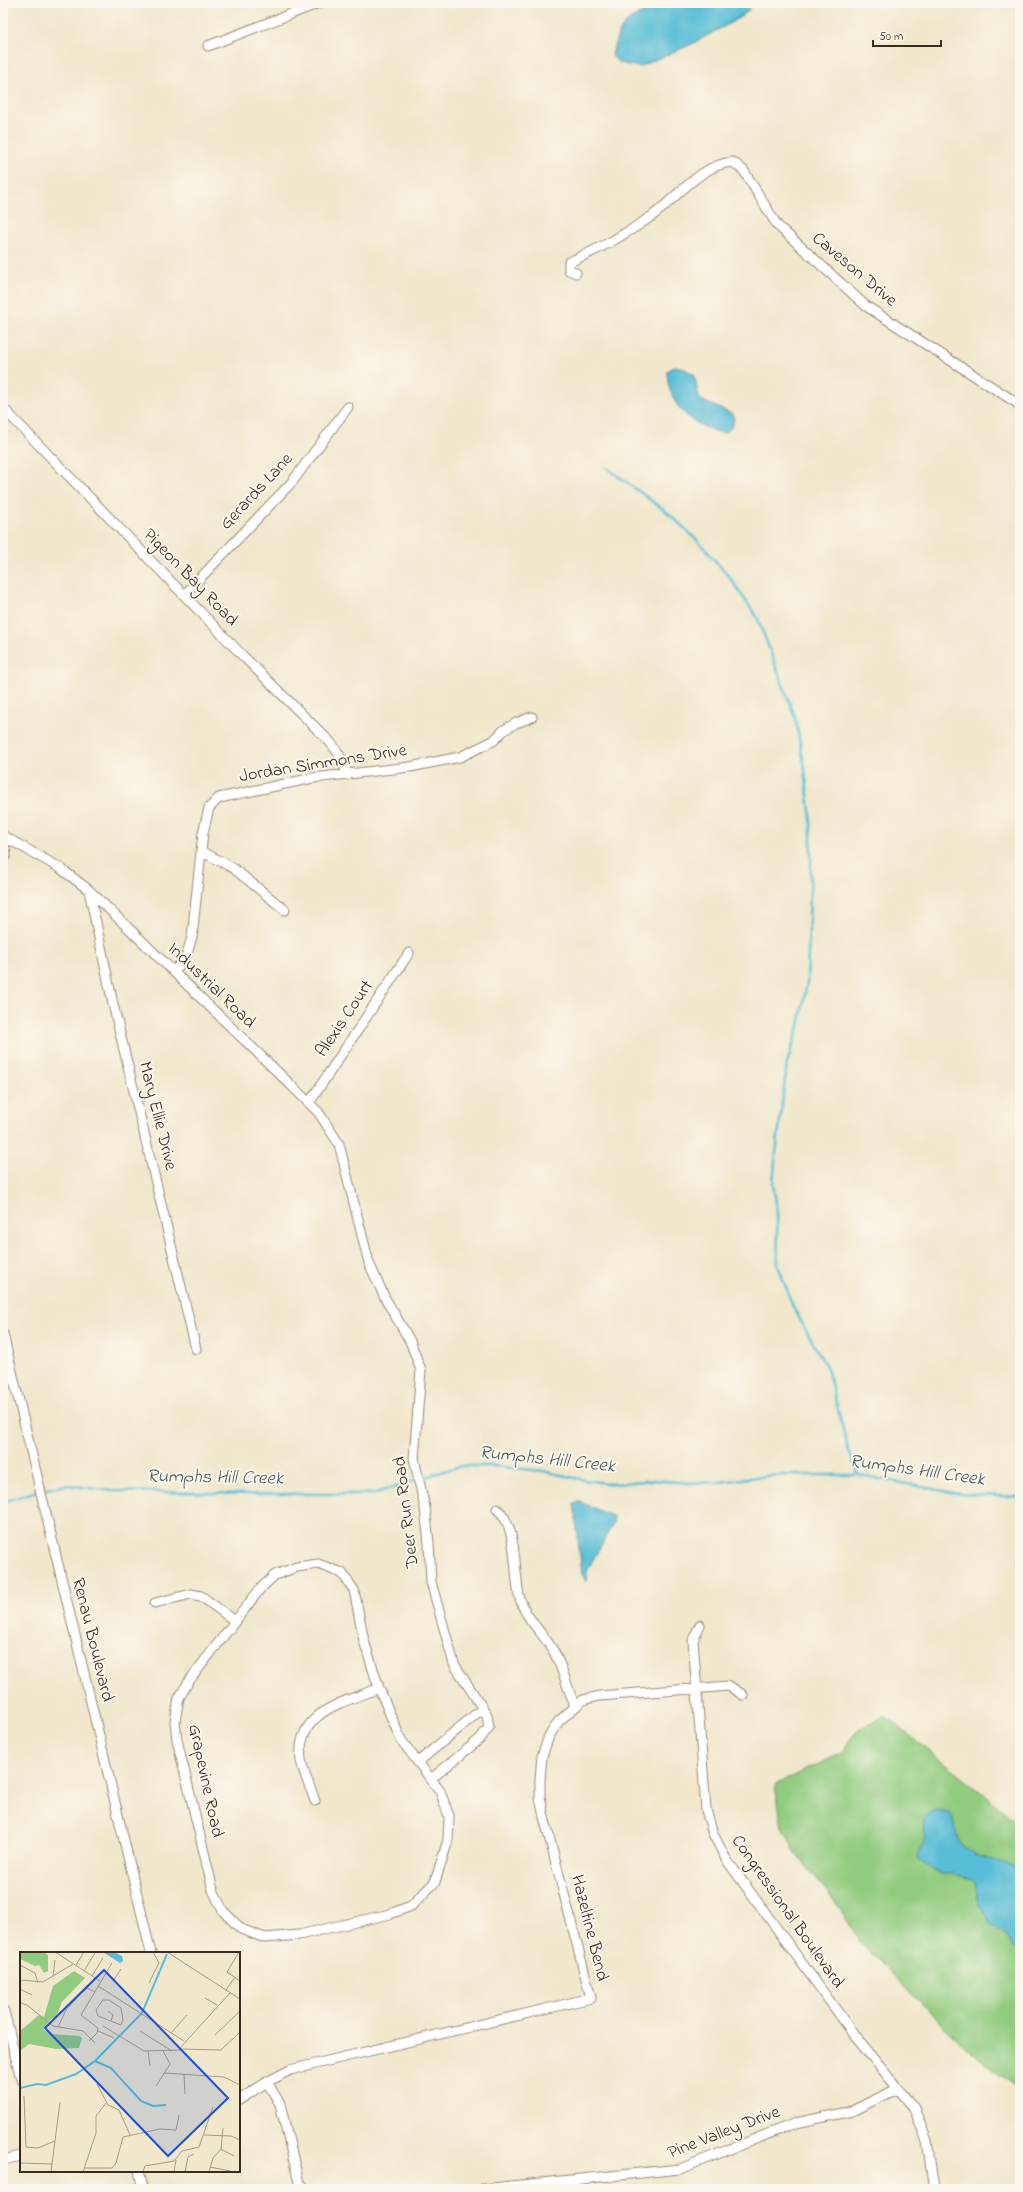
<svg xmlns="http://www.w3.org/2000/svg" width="1023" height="2192" font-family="'Indie Flower',sans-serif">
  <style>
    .green { fill: #91cb7f; stroke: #667a4e }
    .water { fill: #58bdd6; stroke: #4a747a }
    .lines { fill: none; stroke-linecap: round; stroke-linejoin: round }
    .stream { stroke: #58bdd6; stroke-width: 2.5 }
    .minor-casing { stroke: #968875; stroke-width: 11 }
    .minor { stroke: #fff; stroke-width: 9 }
    .labels { text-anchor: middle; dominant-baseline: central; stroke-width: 4; stroke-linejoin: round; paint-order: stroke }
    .street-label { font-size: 18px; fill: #3b2a1e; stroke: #fbf7ec }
    .water-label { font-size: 19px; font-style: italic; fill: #455d5e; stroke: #fbf7ec }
    .inset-river { fill: none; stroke: #58bdd6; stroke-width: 2 }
    .inset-road { fill: none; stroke: #a89b86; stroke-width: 1 }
    .view { fill: #1d4ed8; fill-opacity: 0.15; stroke: #1d4ed8; stroke-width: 2 }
    .inset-edge { fill: none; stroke: #3b2a1e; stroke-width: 2 }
  </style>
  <rect width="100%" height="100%" fill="#fbf7ec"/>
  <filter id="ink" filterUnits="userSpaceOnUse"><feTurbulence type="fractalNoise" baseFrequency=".025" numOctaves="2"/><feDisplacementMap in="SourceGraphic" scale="8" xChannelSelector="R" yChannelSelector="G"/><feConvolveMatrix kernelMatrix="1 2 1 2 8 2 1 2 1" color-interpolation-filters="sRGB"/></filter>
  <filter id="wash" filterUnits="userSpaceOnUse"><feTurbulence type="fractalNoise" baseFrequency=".012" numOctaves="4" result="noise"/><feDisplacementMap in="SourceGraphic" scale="16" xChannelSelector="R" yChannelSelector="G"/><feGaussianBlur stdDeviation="0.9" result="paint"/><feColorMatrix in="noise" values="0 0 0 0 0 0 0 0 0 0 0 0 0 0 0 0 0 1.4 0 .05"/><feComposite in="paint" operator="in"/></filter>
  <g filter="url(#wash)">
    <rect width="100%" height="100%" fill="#f0e7cc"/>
    <path class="green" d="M 885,1716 L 990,1799 L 1020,1827 L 1020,2092 L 956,2038 L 860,1942 L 840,1908 L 795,1852 L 782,1827 L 775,1785 L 844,1752 C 852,1729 865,1726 885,1716 Z"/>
    <path class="water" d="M 660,3 L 752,3 L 748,11 L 736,20 L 690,45 L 639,67 L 619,63 L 612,56 C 620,16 629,22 660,3 Z
      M 676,366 L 683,368 L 694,374 L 699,397 L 703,401 L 734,415 C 734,425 732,428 724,433 C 691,426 668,406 667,371 Z
      M 580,1502 L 614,1517 L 613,1524 L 588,1569 L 586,1582 L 582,1574 L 574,1503 Z
      M 933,1810 L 945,1811 L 951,1814 L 958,1839 L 963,1847 L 976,1855 L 1020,1868 L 1020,1950 L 1012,1947 L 1004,1932 L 990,1923 L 979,1905 L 975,1883 L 971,1879 L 954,1874 L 941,1874 L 919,1861 L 918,1855 L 924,1842 L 925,1818 Z"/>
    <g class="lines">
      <path class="stream" d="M 607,468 L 667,512 L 699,542 L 731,579 L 758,619 L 795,717 L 804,763 L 811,819 L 811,865 L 807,983 L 799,1026 L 787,1063 L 775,1161 L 773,1184 L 777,1209 L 778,1265 L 793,1307 L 827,1368 L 849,1452 L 859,1475
        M 3,1502 L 37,1491 L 66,1485 L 112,1491 L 251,1494 L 373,1494 L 460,1466 L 493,1466 L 543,1471 L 584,1480 L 614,1484 L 653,1480 L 690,1483 L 719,1482 L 773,1475 L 859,1475 L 960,1494 L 1020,1497"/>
    </g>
  </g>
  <g filter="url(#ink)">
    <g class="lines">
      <g class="minor-casing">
        <path id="minor" d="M 208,46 L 319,3
          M 576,273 L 569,270 L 569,262 C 598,250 626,234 652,216 C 677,198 701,164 733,162 L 744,171 L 777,225 L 866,306 L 1020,405
          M 3,408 L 242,655 L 330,742 L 339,754 L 348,775
          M 184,595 L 292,482 L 348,407
          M 3,835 L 6,855 L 3,859
          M 5,837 L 60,868 L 89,890 L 293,1087 L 319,1113 L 339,1144 L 369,1263 L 385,1298 L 410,1341 L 421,1370 L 414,1458 L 425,1508 L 429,1543 L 431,1582 L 454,1664 L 487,1715 L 489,1727 L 480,1739 L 431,1779
          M 201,851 L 233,868 L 285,910
          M 89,890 L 113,1004 L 196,1349
          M 175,971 L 187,954 L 192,937 L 203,833 L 209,808 L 219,798 L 313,778 L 410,767 L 460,757 L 493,741 L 504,730 L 516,723 L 532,717
          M 309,1103 L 409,953
          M 3,1334 L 151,1953
          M 497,1509 C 517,1524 514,1572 519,1595 C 524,1618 543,1632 554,1652 C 563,1668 567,1688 575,1706
          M 318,1564 L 342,1573 L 354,1590 L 364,1641 L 379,1688 L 401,1740 L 440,1791 L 449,1816 L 448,1840 L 435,1882 L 411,1906 L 390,1914 L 299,1935 L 265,1938 L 241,1929 L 223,1911 L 213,1890 L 177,1740 L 175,1721 L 179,1698 L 189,1681 L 260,1589 L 275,1575 L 297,1567 Z
          M 155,1603 L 191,1594 L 201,1596 L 235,1621
          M 700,1625 L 693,1640 L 706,1810 L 713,1834 L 726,1859 L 858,2040 L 914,2108 L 927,2141 L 934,2189
          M 418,1762 L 482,1709
          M 315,1801 C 311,1788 303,1773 301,1760 C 296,1711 343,1703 379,1688
          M 4,2011 L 21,2079
          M 267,2082 L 280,2104 L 299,2183 L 305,2189
          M 239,2100 L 267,2082 L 290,2070 L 591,1998 L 544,1817 L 540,1797 L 540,1779 L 542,1756 L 549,1736 L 559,1721 L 583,1700 L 599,1696 L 729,1686 L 743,1695
          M 3,2160 L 21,2156
          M 139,2171 L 143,2189
          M 482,2189 L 680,2169 L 796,2123 L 852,2111 L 899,2088"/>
      </g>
      <use href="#minor" class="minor"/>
    </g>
  </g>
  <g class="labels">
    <g class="street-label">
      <text transform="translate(854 270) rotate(40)">Caveson Drive</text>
      <text transform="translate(257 492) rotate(-47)">Gerards Lane</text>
      <text transform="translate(190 578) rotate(46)">Pigeon Bay Road</text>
      <text transform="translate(323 764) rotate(-9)">Jordan Simmons Drive</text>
      <text transform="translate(211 986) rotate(44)">Industrial Road</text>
      <text transform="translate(345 1019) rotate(-56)">Alexis Court</text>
      <text transform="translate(157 1116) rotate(76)">Mary Ellie Drive</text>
      <text transform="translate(407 1512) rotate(-97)">Deer Run Road</text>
      <text transform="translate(92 1640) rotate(76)">Renau Boulevard</text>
      <text transform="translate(205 1781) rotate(78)">Grapevine Road</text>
      <text transform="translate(787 1912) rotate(55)">Congressional Boulevard</text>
      <text transform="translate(589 1928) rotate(76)">Hazeltine Bend</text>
      <text transform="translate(724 2133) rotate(-21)">Pine Valley Drive</text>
    </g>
    <g class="water-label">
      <text transform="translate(547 1460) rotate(6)">Rumphs Hill Creek</text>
      <text transform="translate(917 1471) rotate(8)">Rumphs Hill Creek</text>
      <text transform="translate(215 1478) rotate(1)">Rumphs Hill Creek</text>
    </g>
  </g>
  <g transform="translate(20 1952)">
    <rect width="220" height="220" fill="#f0e7cc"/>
    <path d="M 0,0 L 24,0 L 28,3 L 28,19 L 24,21 L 19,13 L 15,14 L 0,7 ZM 54,19 L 65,26 L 42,50 L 36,65 L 31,67 L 23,77 L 30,82 L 59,84 L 62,86 L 59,96 L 36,97 L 9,92 L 0,99 L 0,79 L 19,63 L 24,65 L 33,34 Z" fill="#91cb7f"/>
    <path d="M 83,0 L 94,0 L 102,4 L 103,9 L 100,11 Z" fill="#58bdd6"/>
    <path class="inset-river" d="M 75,109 L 91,116 L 121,149 L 133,154 L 146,153M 0,136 L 17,132 L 26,133 L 56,122 L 75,109 L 122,61 L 147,2"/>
    <path class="inset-road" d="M 35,0 L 80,29M 147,0 L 220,47M 219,0 L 207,20 L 220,29M 0,13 L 15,21 L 18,31M 56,13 L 64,0M 64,19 L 75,1M 33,24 L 35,8M 72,24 L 83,6M 0,28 L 23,30 L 53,12M 93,29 L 101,17M 129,31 L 139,11 L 133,0M 78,34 L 164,89M 0,37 L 12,43M 206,38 L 215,25M 210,41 L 159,97 L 201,98 L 220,80M 185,46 L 197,53M 83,48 L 89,48 L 101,56 L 103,68 L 101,73 L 78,64 L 76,58 ZM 0,51 L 7,53 L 33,74 L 63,79 L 75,91M 88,59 L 93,63 L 91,69M 83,74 L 124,99 L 160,98M 38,75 L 46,58 L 61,41 L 67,36 L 75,40M 78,79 L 94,86M 120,79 L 152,99M 151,81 L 167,63M 195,83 L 220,59M 69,89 L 77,81 L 78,76 L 61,63 L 92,11M 128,99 L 130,114M 144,121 L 204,125 L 220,133M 164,122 L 165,142M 77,132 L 88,153 L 99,158 L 110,183M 136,134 L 150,112 L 143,99M 4,144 L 6,195 L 18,196 L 35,189M 184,183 L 211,184 L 220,188M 201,197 L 214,204M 0,211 L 32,212M 190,215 L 210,219M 64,216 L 92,216 L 96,211 L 103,185 L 140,177 L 156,178 L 159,163M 31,220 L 40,150M 63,220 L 76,181 L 76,164 L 86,151M 123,220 L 125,214 L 154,209 L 162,199 L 179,195 L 193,155M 154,220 L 156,208M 165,220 L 168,205 L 174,202M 189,220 L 193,206 L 201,197 L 203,176"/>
    <path class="view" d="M 84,18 L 208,146 L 148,204 L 25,76 Z"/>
    <rect width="220" height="220" class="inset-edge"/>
  </g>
  <rect width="1023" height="2192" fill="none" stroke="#fbf7ec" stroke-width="16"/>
  <path d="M873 40v6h68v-6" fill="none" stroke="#3b2a1e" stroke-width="2"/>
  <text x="879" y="40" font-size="12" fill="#3b2a1e" stroke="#fbf7ec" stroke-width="3" paint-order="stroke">50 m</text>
</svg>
